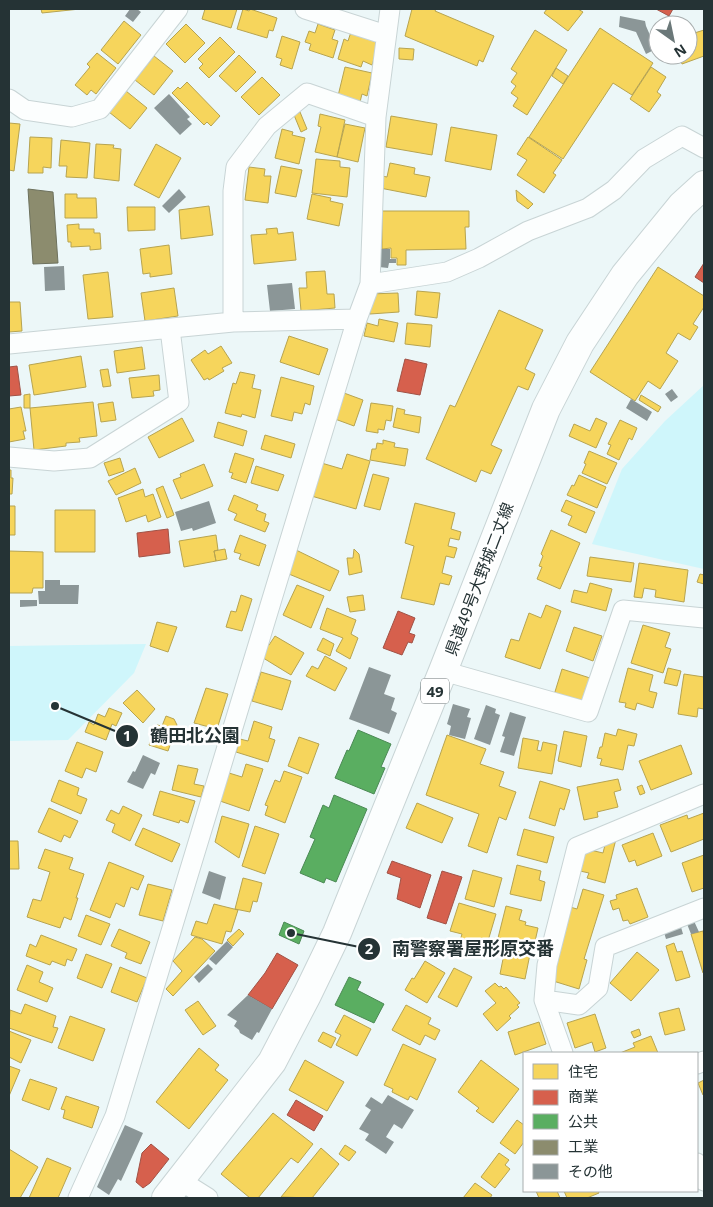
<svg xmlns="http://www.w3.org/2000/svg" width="713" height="1207" font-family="'Noto Sans','Noto Sans JP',sans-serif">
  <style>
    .green { fill: #cff6fb }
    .homes { fill: #f6d55c; stroke: #b7a450 }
    .shops { fill: #d6604d; stroke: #a15246 }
    .public { fill: #5aae61; stroke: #4a8954 }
    .industry { fill: #8c8c6e; stroke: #6d715d }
    .building { fill: #8b9697 }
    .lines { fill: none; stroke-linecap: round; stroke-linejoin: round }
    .street-casing { stroke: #c8d4d5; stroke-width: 21 }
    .primary-casing { stroke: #c8d4d5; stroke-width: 30 }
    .street { stroke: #fcfefe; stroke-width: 19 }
    .primary { stroke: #fcfefe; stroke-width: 28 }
    .labels { text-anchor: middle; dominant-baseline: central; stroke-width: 5; stroke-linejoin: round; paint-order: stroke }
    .shield { fill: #fff; stroke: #667072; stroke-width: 1 }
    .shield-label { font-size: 15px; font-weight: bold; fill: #253335 }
    .street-label { font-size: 16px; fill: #253335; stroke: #fff }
    .leader { fill: none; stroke: #253335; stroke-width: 2 }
    .callout-dot { fill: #253335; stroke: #fff; stroke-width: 2 }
    .mark-label { font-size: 15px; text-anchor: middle; font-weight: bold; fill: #fff }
    .callout-label { font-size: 18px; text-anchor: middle; font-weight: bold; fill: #253335; stroke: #fff; stroke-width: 5; stroke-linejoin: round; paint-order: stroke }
  </style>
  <rect width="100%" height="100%" fill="#ecf7f8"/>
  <path class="green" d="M 704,385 L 704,569 L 592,544 L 622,469 L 665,421 Z
    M 146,644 L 134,673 L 68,740 L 9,741 L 9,646 Z"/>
  <path class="homes" d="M 41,9 L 80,9 L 42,13 Z
    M 205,9 L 237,9 L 231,28 L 202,19 Z
    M 243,9 L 249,11 L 250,9 L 277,18 L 273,31 L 269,30 L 267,38 L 237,29 Z
    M 412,9 L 436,9 L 435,11 L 494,36 L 483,62 L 479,60 L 477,66 L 405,36 Z
    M 547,9 L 578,9 L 583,12 L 568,31 L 544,13 Z
    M 124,21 L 141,35 L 118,64 L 101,50 Z
    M 186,24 L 205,43 L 185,63 L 166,44 Z
    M 318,24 L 335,30 L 332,39 L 338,41 L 333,58 L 309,50 L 311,44 L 305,42 L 309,31 L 315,33 Z
    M 600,28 L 653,63 L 632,95 L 613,83 L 563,159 L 529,137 Z
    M 535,30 L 567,50 L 527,115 L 513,106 L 518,98 L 511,93 L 516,86 L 511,82 L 517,73 L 511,69 Z
    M 704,30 L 704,56 L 682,64 L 679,55 L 688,55 L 688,35 Z
    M 351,32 L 374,40 L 378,46 L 372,65 L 363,61 L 361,67 L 338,59 L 344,39 L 348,41 Z
    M 282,36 L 300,42 L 292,69 L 280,65 L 282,59 L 276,57 Z
    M 220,37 L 235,52 L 209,78 L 199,68 L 203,64 L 198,59 Z
    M 399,48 L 414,49 L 413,60 L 399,59 Z
    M 97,53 L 116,68 L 96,94 L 91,90 L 87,95 L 75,85 L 90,67 L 87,64 Z
    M 239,55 L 256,72 L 236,92 L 219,76 Z
    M 154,56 L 173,71 L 154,95 L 135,80 Z
    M 345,67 L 372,73 L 367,96 L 362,94 L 360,102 L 338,96 Z
    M 651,67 L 666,77 L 657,92 L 661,95 L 649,112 L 630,99 Z
    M 556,68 L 568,76 L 563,84 L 552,76 Z
    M 262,77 L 280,95 L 259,115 L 241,97 Z
    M 187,82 L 220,116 L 211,126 L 207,122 L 204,125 L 172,93 L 178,87 L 180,89 Z
    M 126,91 L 147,108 L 130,129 L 109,112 Z
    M 300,112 L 307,129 L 301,132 L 294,115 Z
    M 320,114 L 345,120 L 337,157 L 315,152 L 321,127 L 318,126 Z
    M 391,116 L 437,124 L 432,155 L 386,147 Z
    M 9,123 L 20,124 L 14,171 L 9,170 Z
    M 345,124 L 365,128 L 358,162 L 337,157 Z
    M 451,127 L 497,135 L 491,170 L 445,161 Z
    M 282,129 L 293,132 L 292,135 L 305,138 L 299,164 L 275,158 Z
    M 30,137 L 52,138 L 51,168 L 43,167 L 43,173 L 28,173 Z
    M 528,137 L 562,160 L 553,173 L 556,175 L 544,193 L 517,175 L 527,160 L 517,154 Z
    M 61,140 L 90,143 L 87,178 L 66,177 L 67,166 L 59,166 Z
    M 96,144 L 114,145 L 113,148 L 121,149 L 119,181 L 94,178 Z
    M 156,144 L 181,158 L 159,198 L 134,185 Z
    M 316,159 L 340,161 L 340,167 L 350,168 L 347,197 L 312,193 Z
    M 390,163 L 415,168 L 414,174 L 430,177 L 426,197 L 380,188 L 382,176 L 387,177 Z
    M 281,166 L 302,170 L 296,197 L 275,193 Z
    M 249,167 L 265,169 L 264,176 L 271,176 L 268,203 L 245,200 Z
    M 516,190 L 533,204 L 528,209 L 517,201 Z
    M 65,194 L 77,194 L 77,198 L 96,198 L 97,218 L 65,218 Z
    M 312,194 L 331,198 L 330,201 L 343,204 L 339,226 L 307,219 Z
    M 209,206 L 213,235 L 181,239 L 179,210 Z
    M 127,207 L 155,207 L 155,230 L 128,231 Z
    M 382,211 L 469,211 L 469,227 L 465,227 L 466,249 L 406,250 L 406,265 L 397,265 L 397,258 L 391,258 L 391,248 L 382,249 Z
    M 79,224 L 79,229 L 94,229 L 94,233 L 100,233 L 101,249 L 90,250 L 90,246 L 71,247 L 71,242 L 68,242 L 67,225 Z
    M 277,228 L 278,234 L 293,232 L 296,260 L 254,264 L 251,235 L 267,234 L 266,229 Z
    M 169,245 L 172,274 L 150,277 L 150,273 L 143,274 L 140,249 Z
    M 658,267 L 704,296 L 704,307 L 693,324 L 698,327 L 690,340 L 678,333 L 666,353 L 678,361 L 660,389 L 648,381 L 635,401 L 590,372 Z
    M 325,271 L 327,294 L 334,294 L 335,308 L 301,311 L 299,288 L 307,288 L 306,272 Z
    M 108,272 L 113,317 L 88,319 L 83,275 Z
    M 174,288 L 178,316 L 145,321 L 141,293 Z
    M 417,291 L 440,293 L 437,318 L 415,315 Z
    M 398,293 L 399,312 L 370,314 L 369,294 Z
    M 9,302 L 20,302 L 22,331 L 9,332 Z
    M 499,310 L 543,330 L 525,369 L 535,374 L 528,390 L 518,386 L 491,445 L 502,450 L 491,474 L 481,470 L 476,482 L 426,459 L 450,405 L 455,407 Z
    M 379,319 L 398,323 L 394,342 L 364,336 L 367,323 L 378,326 Z
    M 407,323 L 432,325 L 430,347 L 405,344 Z
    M 289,336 L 328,349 L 319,375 L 280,362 Z
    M 221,346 L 232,363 L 222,368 L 224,371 L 209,380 L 208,378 L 204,380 L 191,360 L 205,350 L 208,354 Z
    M 142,347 L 145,369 L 117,373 L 114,351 Z
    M 81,356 L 86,387 L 34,395 L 29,365 Z
    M 108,369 L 111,386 L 103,387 L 100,370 Z
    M 240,372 L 255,375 L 252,388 L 261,390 L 255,418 L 242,414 L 241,417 L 225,413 L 233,383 L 236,384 Z
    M 159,375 L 160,390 L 153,391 L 154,396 L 132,398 L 129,378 Z
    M 281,377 L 314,386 L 310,405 L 305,403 L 302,414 L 294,412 L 292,421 L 271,416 Z
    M 344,393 L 363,400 L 354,426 L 335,419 Z
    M 30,394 L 30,408 L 24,408 L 24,395 Z
    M 641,395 L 661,407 L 658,412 L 639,400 Z
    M 93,402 L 97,436 L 79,438 L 80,442 L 66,443 L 66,446 L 34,450 L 30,408 Z
    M 113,402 L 116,420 L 101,422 L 98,404 Z
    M 371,403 L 393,406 L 391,421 L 386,420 L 384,430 L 378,429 L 378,433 L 366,431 Z
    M 21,407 L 26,431 L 23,431 L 25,439 L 9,442 L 9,409 Z
    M 397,408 L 405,410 L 404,414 L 421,417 L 419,433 L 393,427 Z
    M 182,418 L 194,441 L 159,458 L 148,437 Z
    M 596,418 L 607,423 L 596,448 L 569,436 L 574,424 L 590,431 Z
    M 620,420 L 637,428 L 632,440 L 629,438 L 619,460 L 607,454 L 611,445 L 608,444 Z
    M 218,422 L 247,431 L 243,446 L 214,437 Z
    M 265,435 L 295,444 L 291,458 L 261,449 Z
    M 383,440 L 395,443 L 394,447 L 408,449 L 405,466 L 370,460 L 372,449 L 376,449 L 377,443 L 383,444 Z
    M 589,451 L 617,463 L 607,484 L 582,473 L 586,464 L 584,463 Z
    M 235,453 L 254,459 L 246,483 L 231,478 L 233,473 L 229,472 Z
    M 347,454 L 370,461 L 356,509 L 308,495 L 318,462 L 342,469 Z
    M 120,458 L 124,471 L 109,476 L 104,463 Z
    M 204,464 L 213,486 L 181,499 L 173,480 L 181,477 L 180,474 Z
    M 256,466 L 284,475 L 278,491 L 251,483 Z
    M 135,468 L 141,483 L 116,495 L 108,481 Z
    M 9,470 L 11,470 L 11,478 L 13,478 L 12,494 L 9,494 Z
    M 373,474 L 389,478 L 380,510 L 364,506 Z
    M 579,475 L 606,487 L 597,508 L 567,495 L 572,485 L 574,486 Z
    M 163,486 L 174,515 L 167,518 L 156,489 Z
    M 143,489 L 145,497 L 153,494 L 161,517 L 148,522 L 146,515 L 126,522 L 118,498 Z
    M 234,495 L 258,505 L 256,510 L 266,514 L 264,521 L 269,523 L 265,532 L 234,520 L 237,514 L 228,510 Z
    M 566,500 L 595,512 L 586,533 L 568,525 L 572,516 L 561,511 Z
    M 415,503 L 455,513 L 451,529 L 461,532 L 459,540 L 450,538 L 448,546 L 457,548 L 454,558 L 446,556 L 442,573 L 452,576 L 449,585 L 440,583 L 434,605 L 401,598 L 414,546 L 405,543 Z
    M 9,506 L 15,506 L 15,535 L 9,535 Z
    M 55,510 L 95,510 L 95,552 L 55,552 Z
    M 551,530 L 580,543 L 560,589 L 537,579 L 542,567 L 539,566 L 543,556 L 541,554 Z
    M 216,535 L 218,550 L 214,551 L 216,561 L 184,567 L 179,541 Z
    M 240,535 L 266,545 L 259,566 L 239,559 L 241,554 L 234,552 Z
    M 225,549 L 227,559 L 216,561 L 214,551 Z
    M 294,549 L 339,571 L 330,591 L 284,572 Z
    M 354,549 L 359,554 L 362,572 L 349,575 L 347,558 L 353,558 Z
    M 9,551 L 43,552 L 43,588 L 33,588 L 32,593 L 9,593 Z
    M 590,557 L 634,563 L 631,582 L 587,576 Z
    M 639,563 L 688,570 L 684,602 L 655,597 L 656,590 L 644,588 L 642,598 L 634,597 Z
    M 700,574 L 704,575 L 704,584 L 697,582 Z
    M 590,583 L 612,589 L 606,611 L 571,602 L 574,590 L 587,593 Z
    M 297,585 L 324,596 L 311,628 L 283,615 Z
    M 241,595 L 252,599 L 242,631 L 226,627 L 231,611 L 236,612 Z
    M 363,595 L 365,610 L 350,612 L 347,597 Z
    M 546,605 L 561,611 L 540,669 L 505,657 L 511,639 L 519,641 L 529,613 L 541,618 Z
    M 327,608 L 356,620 L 351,634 L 358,638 L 350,659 L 336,651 L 343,638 L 320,629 Z
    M 157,622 L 177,627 L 168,652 L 150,646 Z
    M 643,625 L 670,633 L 665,647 L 671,649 L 663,673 L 631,663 Z
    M 574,627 L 602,636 L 593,661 L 566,651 Z
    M 275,636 L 304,653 L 291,675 L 260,656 L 267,644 L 269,645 Z
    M 323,638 L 334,644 L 330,656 L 317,650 Z
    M 325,656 L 347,668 L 335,691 L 306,676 L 312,666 L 318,669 Z
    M 628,668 L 653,675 L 649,691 L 657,693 L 653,708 L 637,703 L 635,710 L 625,707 L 626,703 L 619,702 Z
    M 668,668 L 681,671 L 677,686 L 664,683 Z
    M 562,669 L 590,678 L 582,704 L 554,695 Z
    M 261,672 L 291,681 L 282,710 L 252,701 Z
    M 684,674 L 704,677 L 704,709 L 698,708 L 697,717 L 678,714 Z
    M 206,688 L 228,694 L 217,729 L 194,723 Z
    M 137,690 L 155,709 L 143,723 L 123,703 Z
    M 109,708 L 122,713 L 116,726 L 112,724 L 106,740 L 85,732 L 89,722 L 94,725 L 98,714 L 105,717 Z
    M 166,716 L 174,719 L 177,725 L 168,751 L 149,745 L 157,725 L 162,726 Z
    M 254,721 L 272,727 L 269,738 L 275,740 L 268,762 L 236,752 L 240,739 L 248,741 Z
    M 618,729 L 637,734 L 634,746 L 628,745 L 623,770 L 600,765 L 602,759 L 597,758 L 600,747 L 602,747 L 605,733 L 616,736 Z
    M 564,731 L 587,736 L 581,767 L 558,761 Z
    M 447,735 L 486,749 L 480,764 L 504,772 L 499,786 L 516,792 L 506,820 L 499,817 L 487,853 L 468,846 L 479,814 L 426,795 Z
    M 299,737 L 319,744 L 308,774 L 288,766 Z
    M 523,738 L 539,741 L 537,750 L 541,751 L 543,742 L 557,745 L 552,774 L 518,768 Z
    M 77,742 L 103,752 L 96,772 L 86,768 L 82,778 L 65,771 Z
    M 681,745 L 692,774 L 651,790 L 639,761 Z
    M 246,764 L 263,769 L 249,811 L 220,801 L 229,773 L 242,777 Z
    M 178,765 L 198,769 L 194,784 L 204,786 L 201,797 L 172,790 Z
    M 284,771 L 302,777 L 285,823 L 265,815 L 268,806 L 265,805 L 275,780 L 280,782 Z
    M 618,779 L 621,790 L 614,792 L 618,807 L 597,812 L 598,817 L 584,820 L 577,787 Z
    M 59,780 L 79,788 L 77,795 L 87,799 L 81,814 L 51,801 Z
    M 540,781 L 570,790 L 564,810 L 560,808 L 555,826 L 529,818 Z
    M 642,785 L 645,793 L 640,795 L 637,787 Z
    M 160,791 L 195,801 L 188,823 L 180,820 L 179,823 L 153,815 Z
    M 417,803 L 453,818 L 442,843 L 406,828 Z
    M 123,806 L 142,815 L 130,841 L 112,832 L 115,824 L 106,820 L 111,810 L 119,814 Z
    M 49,808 L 78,821 L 70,838 L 64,835 L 61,842 L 38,832 Z
    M 704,813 L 704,839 L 671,852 L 660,825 L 687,815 L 688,819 Z
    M 222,816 L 249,824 L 239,858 L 215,842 Z
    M 255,826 L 279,834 L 265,874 L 242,866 Z
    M 143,828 L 180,844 L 172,862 L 135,845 Z
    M 524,829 L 554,837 L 547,863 L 517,855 Z
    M 653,833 L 662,856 L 637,866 L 635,860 L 629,862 L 622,845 Z
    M 607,837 L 616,839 L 605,883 L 587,878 L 589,873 L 580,871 L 586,849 L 603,853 Z
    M 9,841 L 18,841 L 19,869 L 9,869 Z
    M 45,849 L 73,858 L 69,869 L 84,874 L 76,898 L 78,898 L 71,920 L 64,917 L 60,928 L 27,917 L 33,899 L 41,901 L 50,872 L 38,868 Z
    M 704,855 L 704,888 L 692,892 L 682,863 Z
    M 109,862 L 144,876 L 138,890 L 131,887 L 124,907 L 116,903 L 110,918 L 90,910 Z
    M 517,865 L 541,871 L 539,880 L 545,882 L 541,901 L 510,894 Z
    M 473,870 L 502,878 L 494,907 L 465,899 Z
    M 243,878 L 262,883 L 257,902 L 253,901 L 250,912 L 235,909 Z
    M 148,884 L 172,890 L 163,921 L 139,915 Z
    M 637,888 L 648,917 L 630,924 L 628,920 L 623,921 L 619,908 L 613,910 L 610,901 L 617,899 L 616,895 Z
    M 583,889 L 604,895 L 584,959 L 587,960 L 579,989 L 550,980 L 570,907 L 577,909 Z
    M 459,903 L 496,914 L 488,941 L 484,940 L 482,947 L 460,941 L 462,934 L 450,931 Z
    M 214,904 L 238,910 L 231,932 L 226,931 L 222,944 L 191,935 L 196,921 L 207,924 Z
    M 506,906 L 522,910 L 519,920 L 526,922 L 525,925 L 538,928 L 534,946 L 498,938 Z
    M 86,915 L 110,924 L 101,945 L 78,936 Z
    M 119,929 L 150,942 L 141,964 L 125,958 L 127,953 L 111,946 Z
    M 239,929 L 244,934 L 233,946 L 227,940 Z
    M 703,931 L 704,937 L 704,972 L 703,973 L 691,934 Z
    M 41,935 L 77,949 L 72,961 L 67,959 L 65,966 L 52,961 L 50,965 L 26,956 L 30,944 L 36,947 Z
    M 195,937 L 202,939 L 215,951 L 173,996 L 166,989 L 182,971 L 173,961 Z
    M 674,943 L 677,952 L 682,951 L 690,977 L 676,981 L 666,946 Z
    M 505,949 L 530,954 L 525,979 L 500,974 Z
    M 637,952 L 659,970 L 631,1001 L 610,983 Z
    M 86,954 L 112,964 L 102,988 L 77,978 Z
    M 425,961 L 445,973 L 427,1003 L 405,990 L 412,978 L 414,979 Z
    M 27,965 L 43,972 L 39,982 L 53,988 L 47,1002 L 17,990 Z
    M 120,967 L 147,978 L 137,1002 L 111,992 Z
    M 454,968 L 472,977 L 457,1007 L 438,997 Z
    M 495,983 L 499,987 L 501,986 L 504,989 L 506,987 L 520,1003 L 517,1005 L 519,1007 L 509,1016 L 511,1018 L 497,1031 L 483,1014 L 496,1003 L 485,991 Z
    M 198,1001 L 216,1026 L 203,1035 L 185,1010 Z
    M 25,1004 L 56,1016 L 53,1027 L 58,1028 L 52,1043 L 9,1028 L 10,1010 L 21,1014 Z
    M 406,1005 L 431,1018 L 428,1024 L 440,1030 L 435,1040 L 425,1035 L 420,1045 L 392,1030 Z
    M 679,1008 L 685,1030 L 665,1035 L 659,1013 Z
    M 595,1014 L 606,1048 L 595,1052 L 592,1042 L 575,1048 L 567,1023 Z
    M 344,1015 L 371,1029 L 357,1056 L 336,1045 L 341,1035 L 335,1032 Z
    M 70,1016 L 105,1029 L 93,1061 L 58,1048 Z
    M 539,1022 L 546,1044 L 515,1055 L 508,1032 Z
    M 639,1029 L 641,1035 L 634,1038 L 631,1032 Z
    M 9,1031 L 31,1040 L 21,1063 L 9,1057 Z
    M 323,1032 L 336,1038 L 331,1048 L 318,1041 Z
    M 651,1036 L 658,1053 L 620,1053 L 635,1047 L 633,1043 Z
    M 403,1044 L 436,1059 L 417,1100 L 410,1096 L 408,1100 L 392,1092 L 393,1089 L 384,1085 Z
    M 199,1048 L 219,1065 L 215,1070 L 228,1080 L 189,1129 L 156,1102 Z
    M 305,1060 L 344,1082 L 327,1111 L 289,1090 Z
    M 481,1060 L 519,1089 L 493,1123 L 476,1111 L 479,1108 L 458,1092 Z
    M 9,1066 L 20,1070 L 9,1096 Z
    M 30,1079 L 57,1088 L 49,1110 L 22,1100 Z
    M 704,1080 L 704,1094 L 703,1095 L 698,1083 Z
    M 66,1096 L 99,1107 L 92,1128 L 63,1118 L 65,1110 L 61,1109 Z
    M 273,1113 L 313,1144 L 298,1163 L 291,1158 L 258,1198 L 250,1198 L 221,1174 Z
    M 517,1120 L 524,1125 L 524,1142 L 515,1154 L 500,1143 Z
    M 345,1145 L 356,1152 L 349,1161 L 339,1154 Z
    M 321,1148 L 339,1164 L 312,1198 L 281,1197 Z
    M 9,1149 L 38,1167 L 20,1198 L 9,1198 Z
    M 499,1153 L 509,1160 L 505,1165 L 510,1169 L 495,1188 L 481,1177 Z
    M 47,1158 L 71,1168 L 58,1198 L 29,1198 Z
    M 475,1183 L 492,1195 L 490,1198 L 463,1198 Z
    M 536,1191 L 557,1191 L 560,1198 L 539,1198 Z
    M 564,1191 L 598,1191 L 599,1193 L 587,1198 L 567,1198 Z"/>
  <path class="shops" d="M 656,9 L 673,9 L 669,16 Z
    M 704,263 L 704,283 L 695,277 Z
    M 405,359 L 427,364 L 420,395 L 397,391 Z
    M 17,366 L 21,395 L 9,396 L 9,367 Z
    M 168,529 L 170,553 L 139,557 L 137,533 Z
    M 398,611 L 415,618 L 409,633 L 415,635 L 412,643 L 408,642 L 402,655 L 383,648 Z
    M 392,861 L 431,875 L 420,908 L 397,899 L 401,878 L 387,873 Z
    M 442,871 L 462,877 L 446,924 L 427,918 Z
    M 277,953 L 298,965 L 272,1009 L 248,995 L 265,973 Z
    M 296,1100 L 323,1116 L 314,1131 L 287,1115 Z
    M 151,1144 L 169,1159 L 150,1183 L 143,1188 L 136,1182 L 142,1153 Z"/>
  <path class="public" d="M 358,730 L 391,744 L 381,767 L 385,768 L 374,794 L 335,778 L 347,750 L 349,751 Z
    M 334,795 L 367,809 L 336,882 L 326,878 L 324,883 L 300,873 L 315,839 L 310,837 L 323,805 L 329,808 Z
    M 284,922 L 304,931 L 299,944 L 279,935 Z
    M 349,977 L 361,982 L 357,990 L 384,1004 L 374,1023 L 335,1005 Z"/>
  <path class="industry" d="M 28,189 L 53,192 L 58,263 L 33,264 Z"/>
  <path class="building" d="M 130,9 L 137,9 L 141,12 L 133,22 L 125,16 Z
    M 620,16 L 645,21 L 646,26 L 656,49 L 646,54 L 636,32 L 619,27 Z
    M 169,94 L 190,117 L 187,119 L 192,124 L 180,135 L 154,108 Z
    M 179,189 L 186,197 L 169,213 L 162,206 Z
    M 379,249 L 390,249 L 390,259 L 396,259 L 396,263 L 389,263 L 388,268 L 379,267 Z
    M 64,266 L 65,290 L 45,291 L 44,267 Z
    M 292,283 L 295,309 L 270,311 L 267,285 Z
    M 672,389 L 678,397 L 671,402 L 665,394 Z
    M 631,399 L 652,412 L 647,421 L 626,408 Z
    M 209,501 L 216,523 L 193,531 L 192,528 L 181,531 L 175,512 Z
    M 45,580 L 60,580 L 60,585 L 79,585 L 78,604 L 39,604 L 38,591 L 45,591 Z
    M 20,600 L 37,600 L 37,606 L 20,607 Z
    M 369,667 L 391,675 L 384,694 L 395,698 L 391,710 L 397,713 L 389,734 L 349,719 Z
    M 453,704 L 470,709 L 467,717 L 471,718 L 465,739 L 449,735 L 451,726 L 447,724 Z
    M 486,705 L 496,709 L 495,713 L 500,715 L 490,745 L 474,739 Z
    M 510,712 L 526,717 L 514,756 L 500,752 L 505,737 L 502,736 Z
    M 143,755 L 160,763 L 155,775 L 151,773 L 143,789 L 127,782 L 133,771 L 135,772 Z
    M 209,871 L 226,877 L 220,900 L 202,893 Z
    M 679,920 L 683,934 L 666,939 L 662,926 Z
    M 694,921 L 699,932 L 691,934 L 687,924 Z
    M 227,941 L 233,947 L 216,965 L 209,959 Z
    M 208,964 L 213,969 L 199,983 L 194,977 Z
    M 248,995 L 272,1009 L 259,1033 L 257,1032 L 252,1040 L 240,1033 L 239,1030 L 234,1026 L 237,1021 L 227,1015 Z
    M 388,1095 L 414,1110 L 402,1129 L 394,1124 L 386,1137 L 394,1142 L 386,1154 L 365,1140 L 369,1134 L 359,1129 L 371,1110 L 365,1106 L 371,1097 L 382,1104 Z
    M 125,1125 L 143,1133 L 121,1181 L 118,1179 L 109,1195 L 97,1187 Z"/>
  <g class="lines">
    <g class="street-casing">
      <path id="street" d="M 305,9 L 386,35
        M 9,99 L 25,110 L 72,117 L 100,109 L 178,9
        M 370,284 L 447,272 L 479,258 L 528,231 L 588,208 L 614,190 L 644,159 L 682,136 L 704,148
        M 233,322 L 233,191 L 236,167 L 267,126 L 307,93 L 376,117
        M 9,344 L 233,322 L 357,319 L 370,284 L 376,117 L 390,9
        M 9,457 L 54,461 L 90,458 L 179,402 L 170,329
        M 443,671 L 588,712 L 623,610 L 704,618
        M 704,794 L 577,847 L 547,965 L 544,1000 L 579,1005 L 598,988 L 605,947 L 704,908
        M 544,1000 L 563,1053
        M 697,1064 L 704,1061
        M 697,1163 L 701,1177 L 704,1181
        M 181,1181 L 208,1198
        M 78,1198 L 115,1116 L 357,319"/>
    </g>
    <g class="primary-casing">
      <path id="primary" d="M 166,1198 L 272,1062 L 307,995 L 337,933 L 443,671 L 546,409 L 580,343 L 625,275 L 682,205 L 704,185"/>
    </g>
    <use href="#street" class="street"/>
    <use href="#primary" class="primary"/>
  </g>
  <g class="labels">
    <rect class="shield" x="421" y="678.5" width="28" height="25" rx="4"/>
    <g class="shield-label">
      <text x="435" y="691">49</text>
    </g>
    <g class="street-label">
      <text transform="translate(479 579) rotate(-69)">県道49号大野城二丈線</text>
    </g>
  </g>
  <path class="leader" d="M55 706L127 736M291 933L369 949"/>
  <g class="callout-dot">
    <circle cx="55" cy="706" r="5"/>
    <circle cx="291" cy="933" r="5"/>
    <circle cx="127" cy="736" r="12"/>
    <circle cx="369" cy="949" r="12"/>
  </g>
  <g class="mark-label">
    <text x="127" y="741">1</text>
    <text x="369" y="954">2</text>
  </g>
  <g class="callout-label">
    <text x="195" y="742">鶴田北公園</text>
    <text x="473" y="955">南警察署屋形原交番</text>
  </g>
  <rect width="713" height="1207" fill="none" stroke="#253335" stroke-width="20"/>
  <rect x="523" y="1052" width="175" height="140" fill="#ffffff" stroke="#a8adae"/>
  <rect x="533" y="1064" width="25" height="15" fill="#f6d55c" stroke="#a8adae"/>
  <text x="568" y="1077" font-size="15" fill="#253335">住宅</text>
  <rect x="533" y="1090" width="25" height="15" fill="#d6604d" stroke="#a8adae"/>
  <text x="568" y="1102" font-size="15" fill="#253335">商業</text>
  <rect x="533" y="1114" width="25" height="15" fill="#5aae61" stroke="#a8adae"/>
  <text x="568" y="1127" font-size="15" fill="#253335">公共</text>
  <rect x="533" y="1140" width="25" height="15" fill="#8c8c6e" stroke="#a8adae"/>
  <text x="568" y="1152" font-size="15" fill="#253335">工業</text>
  <rect x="533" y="1164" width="25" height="15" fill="#8b9697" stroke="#a8adae"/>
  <text x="568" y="1177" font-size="15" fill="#253335">その他</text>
  <g transform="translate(673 40) rotate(147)"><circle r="24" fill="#ffffff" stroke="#a8adae"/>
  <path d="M0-4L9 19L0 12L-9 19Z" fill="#6b7879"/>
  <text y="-8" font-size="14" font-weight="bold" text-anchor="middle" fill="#253335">N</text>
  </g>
</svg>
